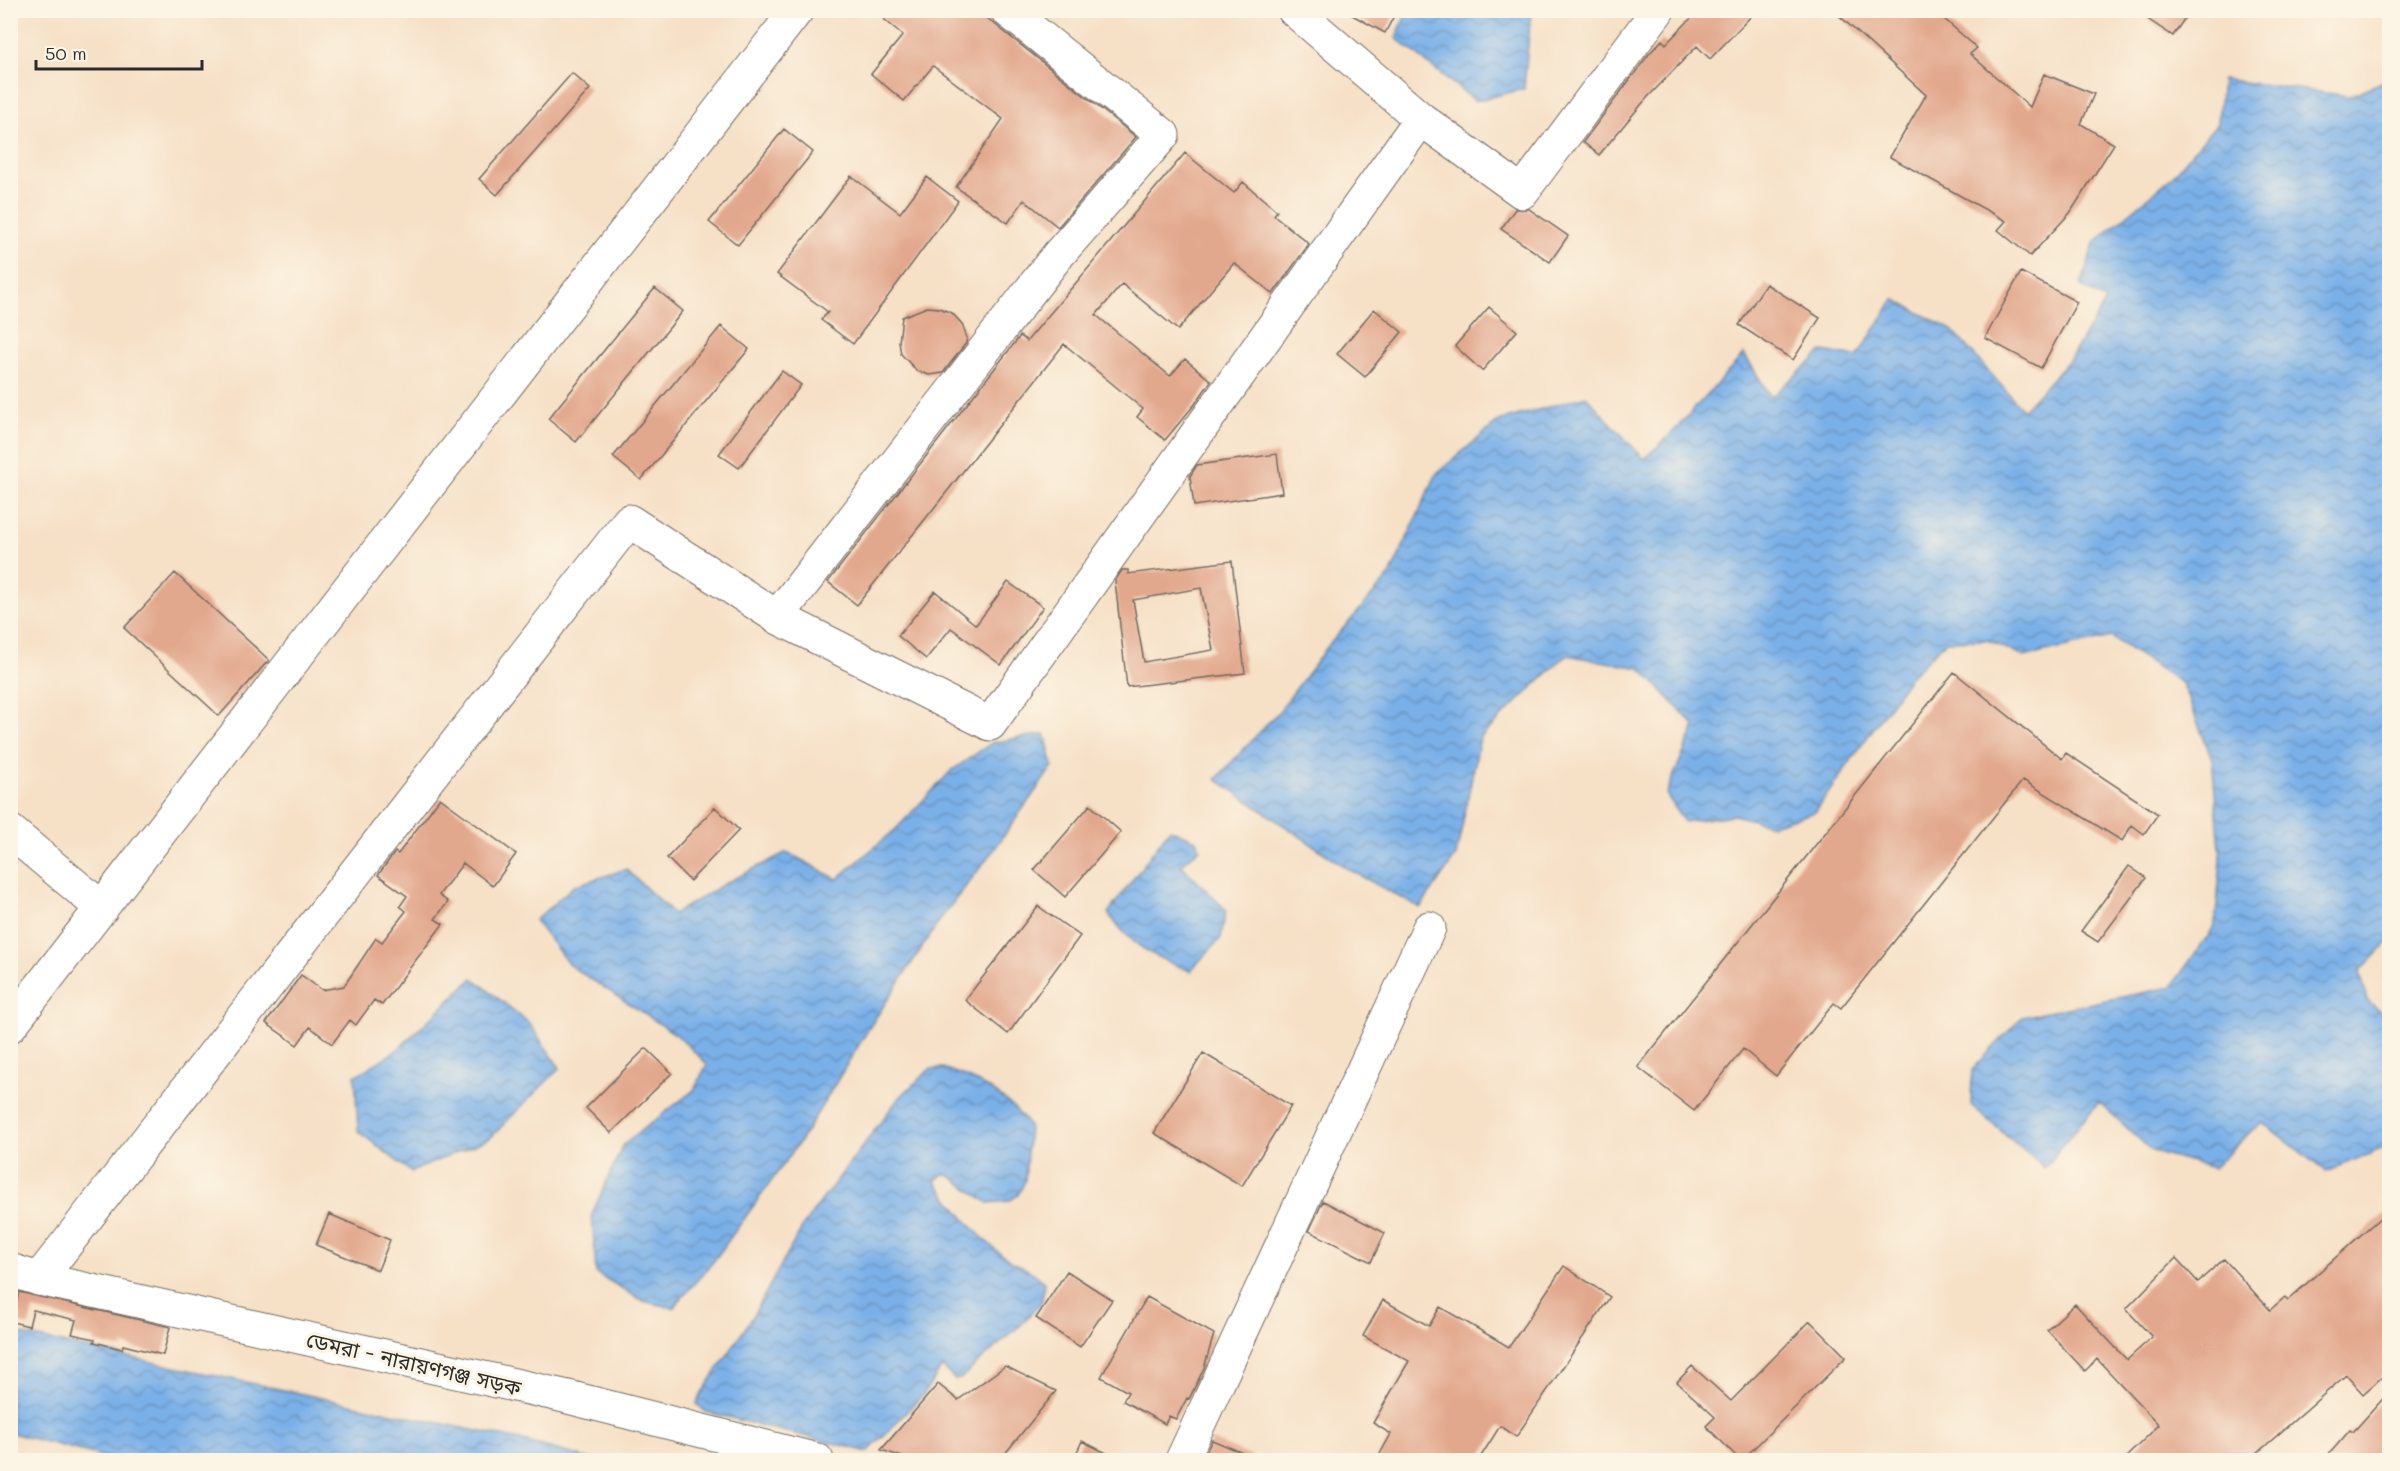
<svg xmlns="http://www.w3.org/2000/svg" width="2400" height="1471" font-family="Mali,'Noto Sans Bengali',sans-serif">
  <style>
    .water { fill: url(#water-waves); stroke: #526e8a; stroke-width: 1.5 }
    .building { fill: #e2a88d; fill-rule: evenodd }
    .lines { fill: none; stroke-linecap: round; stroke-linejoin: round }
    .minor-casing { stroke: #726a61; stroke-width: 35 }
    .major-casing { stroke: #726a61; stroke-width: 35 }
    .minor { stroke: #fff; stroke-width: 33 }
    .major { stroke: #fff; stroke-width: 33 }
    .labels { text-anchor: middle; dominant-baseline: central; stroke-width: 6; stroke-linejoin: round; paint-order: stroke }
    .street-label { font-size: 21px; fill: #2b2b2b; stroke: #fcf5e5 }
  </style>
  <defs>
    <pattern id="water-waves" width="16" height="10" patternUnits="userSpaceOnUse" patternTransform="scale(1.5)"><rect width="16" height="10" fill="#7ab0e8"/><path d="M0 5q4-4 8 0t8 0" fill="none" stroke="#648fbc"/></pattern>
  </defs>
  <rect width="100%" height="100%" fill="#fcf5e5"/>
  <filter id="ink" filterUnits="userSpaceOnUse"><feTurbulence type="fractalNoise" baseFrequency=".0167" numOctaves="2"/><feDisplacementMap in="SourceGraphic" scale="12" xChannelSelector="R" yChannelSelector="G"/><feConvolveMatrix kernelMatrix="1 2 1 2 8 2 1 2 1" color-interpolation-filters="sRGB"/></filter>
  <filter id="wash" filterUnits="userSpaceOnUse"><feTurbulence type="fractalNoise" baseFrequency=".008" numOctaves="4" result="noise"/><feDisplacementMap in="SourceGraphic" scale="24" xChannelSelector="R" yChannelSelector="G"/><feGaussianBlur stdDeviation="1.35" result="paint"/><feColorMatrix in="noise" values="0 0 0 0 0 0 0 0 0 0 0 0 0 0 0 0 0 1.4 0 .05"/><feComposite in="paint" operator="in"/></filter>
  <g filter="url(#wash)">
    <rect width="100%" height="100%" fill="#f6e0c6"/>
    <path class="water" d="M 1408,10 L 1531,11 L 1524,89 L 1475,101 L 1396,38 Z
      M 2222,79 L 2349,96 L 2389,79 L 2390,940 L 2360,971 L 2367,1000 L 2389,1018 L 2389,1146 L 2326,1172 L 2262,1122 L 2213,1168 L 2152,1151 L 2099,1102 L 2044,1168 L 1971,1105 L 1972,1070 L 2022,1017 L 2171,987 L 2215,926 L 2221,860 L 2212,759 L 2182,683 L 2111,637 L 2024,657 L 1988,640 L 1946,641 L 1908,679 L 1815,812 L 1772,825 L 1734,815 L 1684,822 L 1666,794 L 1695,726 L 1640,668 L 1566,655 L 1480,738 L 1456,856 L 1420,908 L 1348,869 L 1216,779 L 1281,709 L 1328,646 L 1390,575 L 1437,473 L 1499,421 L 1586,396 L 1644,459 L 1671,434 L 1744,354 L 1771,397 L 1823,351 L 1857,357 L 1894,299 L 1952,330 L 2023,410 L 2070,359 L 2106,301 L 2081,286 L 2094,243 L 2172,177 L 2218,122 Z
      M 1045,734 L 1053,766 L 996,847 L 942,917 L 871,1025 L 801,1140 L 713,1262 L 673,1308 L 643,1301 L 596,1273 L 592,1214 L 623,1145 L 694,1090 L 707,1064 L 677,1035 L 569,965 L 535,920 L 574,886 L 626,869 L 674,914 L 724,884 L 787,852 L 837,879 L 896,829 L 951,771 L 993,742 Z
      M 1170,829 L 1196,840 L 1200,849 L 1181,865 L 1226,910 L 1221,938 L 1190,971 C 1154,957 1131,946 1108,913 Z
      M 473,978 L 529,1023 L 560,1068 L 490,1138 L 411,1172 L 358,1131 L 355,1076 L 396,1051 Z
      M 943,1068 C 978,1080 1007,1095 1029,1126 L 1025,1181 L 1018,1195 L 1009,1201 L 988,1203 L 949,1175 L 943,1174 L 935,1181 C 956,1209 977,1236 1005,1257 C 1019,1268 1033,1268 1044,1283 L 1042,1301 L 1023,1323 L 960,1379 L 954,1379 L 942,1367 L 923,1395 L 868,1452 L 706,1412 L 697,1404 L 698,1399 L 750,1321 L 804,1224 L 898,1099 L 930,1069 Z
      M 10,1332 L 520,1440 L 594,1460 L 116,1460 L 11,1433 Z"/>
    <g id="blocks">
      <path class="building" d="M 873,10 L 977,10 L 1136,137 L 1058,227 L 1024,200 L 1008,223 L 956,187 L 1003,119 L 933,66 L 904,101 L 871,74 L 903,35 Z
        M 1343,10 L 1397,10 L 1385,33 Z
        M 1699,10 L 1757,10 L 1710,59 L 1697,46 L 1646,99 L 1599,155 L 1583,142 L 1649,54 L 1662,40 L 1666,44 Z
        M 1833,10 L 1934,10 L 1977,48 L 1970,54 L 2030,107 L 2044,74 L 2094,94 L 2081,124 L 2114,144 L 2070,213 L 2030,256 L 1998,230 L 2006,221 L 1890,157 L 1926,95 Z
        M 2134,10 L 2190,10 L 2173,36 Z
        M 572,73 L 590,89 L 497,195 L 479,179 Z
        M 784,129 L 813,152 L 738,245 L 709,222 Z
        M 1185,153 L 1234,193 L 1243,182 L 1277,211 L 1274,215 L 1309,244 L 1273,294 L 1234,263 L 1178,330 L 1122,284 L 1096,315 L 1170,376 L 1185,359 L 1211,381 L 1195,404 L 1165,440 L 1137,417 L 1143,409 L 1064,344 L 857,605 L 828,582 L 1020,336 L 1027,341 Z
        M 851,176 L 900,213 L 927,177 L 958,201 L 853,344 L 821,320 L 828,312 L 777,274 Z
        M 1515,209 L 1529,209 L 1568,236 L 1550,262 L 1501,229 Z
        M 2021,272 L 2077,302 L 2041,368 L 1985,338 Z
        M 1766,284 L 1820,318 L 1793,360 L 1739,325 Z
        M 655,288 L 683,311 L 576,442 L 548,419 Z
        M 927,307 L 939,308 L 952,313 L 962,324 L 967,338 L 966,343 L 943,373 L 929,375 L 917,371 L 901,354 L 899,342 L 902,317 Z
        M 1489,307 L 1517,331 L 1482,371 L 1455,346 Z
        M 1374,309 L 1402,332 L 1365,377 L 1337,354 Z
        M 721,326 L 749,349 L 641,480 L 613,457 Z
        M 782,371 L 801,385 L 739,468 L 719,454 Z
        M 1277,454 L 1282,493 L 1194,506 L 1190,476 L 1197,465 Z
        M 1232,561 L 1245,673 L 1127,687 L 1115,581 L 1122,570 L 1128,570 L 1128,574 ZM 1201,588 L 1213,650 L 1144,662 L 1133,600 Z
        M 175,573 L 269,660 L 219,716 L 124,628 Z
        M 1008,582 L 1043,607 L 1001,665 L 951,628 L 926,659 L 898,636 L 935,591 L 976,625 Z
        M 1954,672 L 2062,759 L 2066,753 L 2158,814 L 2144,834 L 2132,825 L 2122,841 L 2023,780 L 1841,1008 L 1834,1003 L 1776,1076 L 1743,1049 L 1694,1111 L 1638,1067 Z
        M 440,798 L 516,854 L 493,886 L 463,863 L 439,895 L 448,902 L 435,919 L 443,924 L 382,1005 L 374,1000 L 356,1025 L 350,1020 L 332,1044 L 310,1027 L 297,1045 L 266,1023 L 301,975 L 322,990 L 344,986 L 376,938 L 382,942 L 406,911 L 400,906 L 407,896 L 378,875 L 395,852 L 398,854 Z
        M 1090,805 L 1121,832 L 1065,897 L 1034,870 Z
        M 715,807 L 739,830 L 690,881 L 667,858 Z
        M 2129,866 L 2146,878 L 2098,942 L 2081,931 Z
        M 1038,906 L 1080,936 L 1008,1034 L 965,1000 Z
        M 646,1048 L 672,1073 L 611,1133 L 586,1108 Z
        M 1203,1053 L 1291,1106 L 1242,1186 L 1154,1133 Z
        M 1323,1201 L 1385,1233 L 1371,1262 L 1309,1231 Z
        M 2390,1209 L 2390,1370 L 2363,1394 L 2346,1375 L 2248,1461 L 2122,1461 L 2159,1425 L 2097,1359 L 2085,1371 L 2047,1330 L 2075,1304 L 2127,1360 L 2152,1337 L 2126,1309 L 2176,1258 L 2198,1282 L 2224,1259 L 2270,1310 L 2285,1297 L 2288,1300 Z
        M 329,1214 L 390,1240 L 378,1270 L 316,1245 Z
        M 1564,1266 L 1610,1297 L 1516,1437 L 1500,1426 L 1478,1461 L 1376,1461 L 1391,1434 L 1373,1423 L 1409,1361 L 1363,1336 L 1383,1300 L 1429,1326 L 1440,1307 L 1509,1347 Z
        M 1067,1271 L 1112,1300 L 1080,1347 L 1036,1318 Z
        M 19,1292 L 170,1327 L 163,1355 L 123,1345 L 122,1349 L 94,1342 L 95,1339 L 72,1334 L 76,1320 L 33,1310 L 29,1326 L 12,1322 Z
        M 1147,1297 L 1214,1334 L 1204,1368 L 1189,1399 L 1187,1398 L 1176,1419 L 1169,1416 L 1165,1424 L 1123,1401 L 1128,1392 L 1101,1377 Z
        M 1810,1321 L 1846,1357 L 1741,1461 L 1706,1426 L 1715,1417 L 1677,1382 L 1692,1366 L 1731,1401 Z
        M 1005,1366 L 1056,1391 L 999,1461 L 915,1461 L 881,1450 L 938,1384 L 958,1400 Z
        M 2390,1391 L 2390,1461 L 2323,1461 L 2350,1430 L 2353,1432 Z
        M 1212,1440 L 1260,1460 L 1259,1461 L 1202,1461 Z
        M 1082,1441 L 1122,1461 L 1073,1461 Z"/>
    </g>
  </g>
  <g filter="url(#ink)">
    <use href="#blocks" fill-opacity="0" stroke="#726a61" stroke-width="1.5"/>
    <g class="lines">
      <g class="minor-casing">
        <path id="minor" d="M 1294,10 L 1421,119 L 1522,192 L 1658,10
          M 777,617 L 990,724 L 1421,119
          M 10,831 L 102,908
          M 10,1026 L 797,10
          M 39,1279 L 629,521 L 777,617 L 1058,255 L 1163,135 L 1007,10
          M 1182,1460 L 1429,928"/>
      </g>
      <g class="major-casing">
        <path id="major" d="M 10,1270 L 39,1279 L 564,1396 L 817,1460"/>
      </g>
      <use href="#minor" class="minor"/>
      <use href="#major" class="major"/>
    </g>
  </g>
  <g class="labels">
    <g class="street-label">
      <text transform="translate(414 1363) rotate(13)">ডেমরা - নারায়ণগঞ্জ সড়ক</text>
    </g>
  </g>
  <rect width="2400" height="1471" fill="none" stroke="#fcf5e5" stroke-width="36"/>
  <path d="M36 60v9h166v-9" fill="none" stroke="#2b2b2b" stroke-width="3"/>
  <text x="45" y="60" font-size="18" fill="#2b2b2b" stroke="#fcf5e5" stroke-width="4.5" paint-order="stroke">50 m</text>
</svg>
